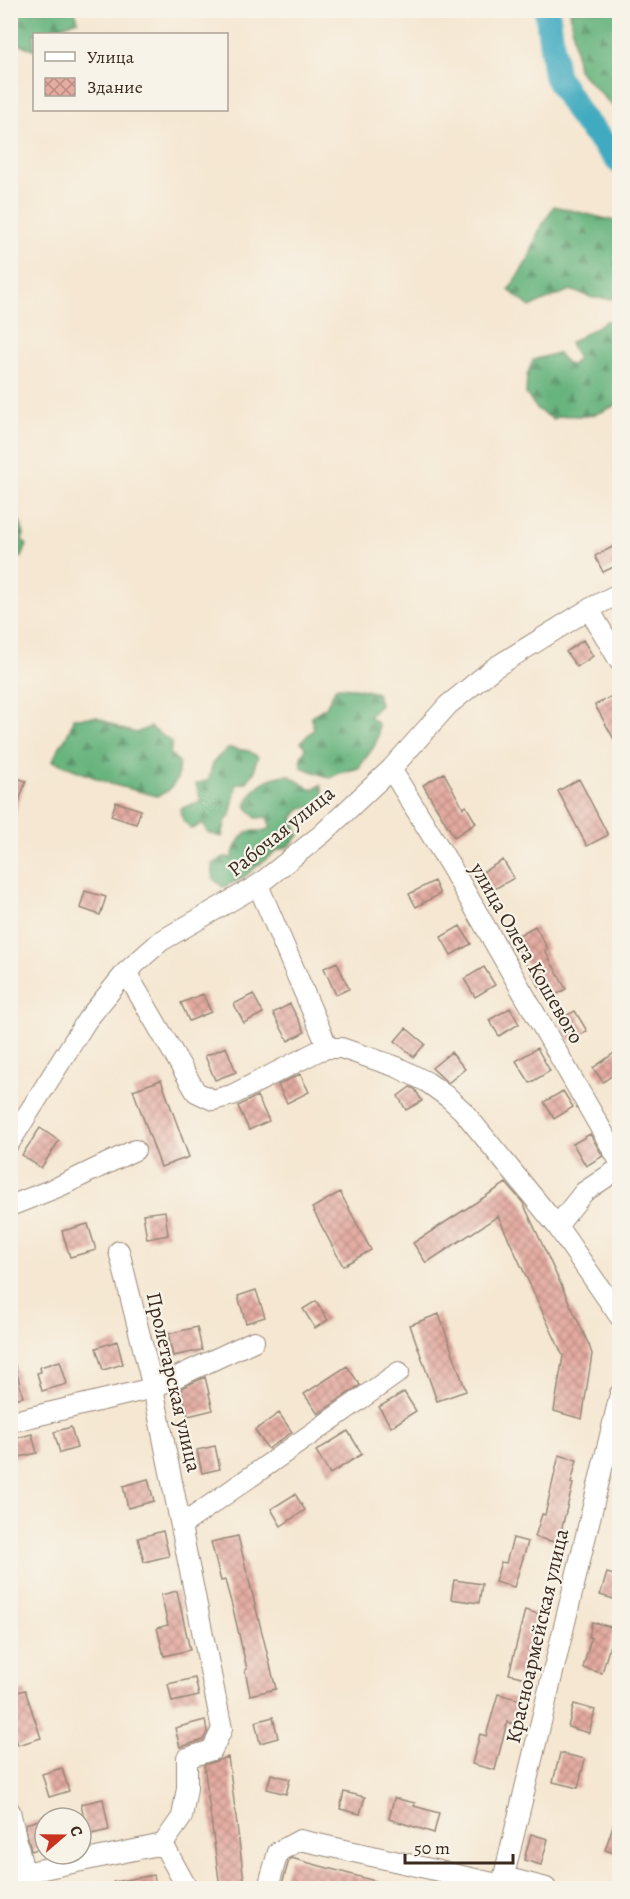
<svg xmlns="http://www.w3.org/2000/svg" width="630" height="1899" font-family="Alegreya,serif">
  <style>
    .forest { fill: url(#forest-firs); stroke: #526f4e; stroke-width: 1.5 }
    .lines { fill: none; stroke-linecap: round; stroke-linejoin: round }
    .river { stroke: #40aac0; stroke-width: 26 }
    .building { fill: url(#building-cross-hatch) }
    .minor-casing { stroke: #988878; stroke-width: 22 }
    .minor { stroke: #fff; stroke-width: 20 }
    .labels { text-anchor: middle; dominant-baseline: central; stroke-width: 4.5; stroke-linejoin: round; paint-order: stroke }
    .street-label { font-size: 21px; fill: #3b2a1e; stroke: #f7f3e8 }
  </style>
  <defs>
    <pattern id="forest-firs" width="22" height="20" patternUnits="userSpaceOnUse" patternTransform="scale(1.5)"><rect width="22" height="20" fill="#68b47e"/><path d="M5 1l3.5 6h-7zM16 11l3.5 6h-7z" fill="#579367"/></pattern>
    <pattern id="building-cross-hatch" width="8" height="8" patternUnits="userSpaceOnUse" patternTransform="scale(1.5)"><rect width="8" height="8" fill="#e4aba1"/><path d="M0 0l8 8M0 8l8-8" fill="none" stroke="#ba8b83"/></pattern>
  </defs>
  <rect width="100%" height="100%" fill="#f7f3e8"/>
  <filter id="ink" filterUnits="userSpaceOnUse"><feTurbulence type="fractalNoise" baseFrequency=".0167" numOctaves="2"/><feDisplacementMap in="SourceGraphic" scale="12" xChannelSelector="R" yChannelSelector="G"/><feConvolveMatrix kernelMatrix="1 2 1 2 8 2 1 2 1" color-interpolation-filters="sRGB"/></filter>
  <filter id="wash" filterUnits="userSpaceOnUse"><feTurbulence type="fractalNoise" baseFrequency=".008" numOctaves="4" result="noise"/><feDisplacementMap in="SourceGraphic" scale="24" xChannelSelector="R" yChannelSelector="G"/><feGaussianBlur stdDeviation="1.35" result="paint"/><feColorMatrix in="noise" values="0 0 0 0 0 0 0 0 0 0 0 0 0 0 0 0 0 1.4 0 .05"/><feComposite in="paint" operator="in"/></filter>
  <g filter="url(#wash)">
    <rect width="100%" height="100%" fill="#f5e7d1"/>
    <path class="forest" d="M 10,11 L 75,11 L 78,20 L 54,29 L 52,34 L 34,34 L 34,50 L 19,44 L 11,38 Z
      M 570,11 L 619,11 L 619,113 L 578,70 Z
      M 554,206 L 619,222 L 619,299 L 593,298 L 570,290 L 530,307 L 509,290 L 529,258 L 539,230 Z
      M 606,321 L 619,321 L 619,403 C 609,409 594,416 582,416 C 568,416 567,414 553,419 L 538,410 L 526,394 L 527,376 L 533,360 L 557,353 L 570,366 L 578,359 L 570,343 Z
      M 10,517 L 20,521 L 24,535 L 22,540 L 27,545 L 22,557 L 12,561 L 11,565 Z
      M 336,687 L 354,688 L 377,693 L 380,705 L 369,716 L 378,724 C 380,747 369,750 359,768 L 339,773 L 330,778 L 301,767 L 301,757 L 306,748 L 301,742 L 314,729 L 311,716 L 326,707 Z
      M 97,717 L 121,729 L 136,733 L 150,727 L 172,742 L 170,754 L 179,762 L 177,780 L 168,791 L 157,796 L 111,784 L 53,761 C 59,742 70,738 73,718 Z
      M 229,748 L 249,751 L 258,757 L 255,764 L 255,771 L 246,783 L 236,784 C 236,796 231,803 231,815 L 226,820 L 222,837 L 208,833 L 203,823 L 192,829 L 183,820 L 180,809 L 201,801 L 196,784 L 209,780 C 212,762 214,759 229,748 Z
      M 289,775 L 311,790 L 321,785 L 326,800 L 312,807 L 301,808 L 293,818 L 299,835 L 289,846 L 276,851 L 241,879 L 223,887 L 214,879 L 212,865 L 224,857 L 232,858 C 234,849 240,833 251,831 C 259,831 264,832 271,828 L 267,817 L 256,818 L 246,806 C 254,784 266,777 289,775 Z"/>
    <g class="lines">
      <path class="river" d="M 547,10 L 556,76 L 581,117 L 620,162"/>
    </g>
    <g id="blocks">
      <path class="building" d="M 620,543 L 620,564 L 603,572 L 595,556 Z
        M 583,640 L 593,656 L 577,667 L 566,652 Z
        M 614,695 L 620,706 L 620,750 L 595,705 Z
        M 444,773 L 463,808 L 466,806 L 476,823 L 454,837 L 423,785 Z
        M 10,776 L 26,781 L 12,821 L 10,821 Z
        M 579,779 L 608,835 L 587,846 L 558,791 Z
        M 116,802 L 141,810 L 136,824 L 111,816 Z
        M 503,860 L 514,878 L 489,892 L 479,874 Z
        M 434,881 L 440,894 L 416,907 L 409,894 Z
        M 85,891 L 106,897 L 100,915 L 80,908 Z
        M 460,926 L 471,944 L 451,955 L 441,937 Z
        M 535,926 L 548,949 L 545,951 L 566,989 L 547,1000 L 512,939 Z
        M 337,962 L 349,989 L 336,995 L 324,968 Z
        M 484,967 L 495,985 L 475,997 L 464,979 Z
        M 203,994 L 211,1012 L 189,1021 L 181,1003 Z
        M 253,994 L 263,1013 L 244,1023 L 234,1004 Z
        M 290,1004 L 305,1032 L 288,1041 L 273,1013 Z
        M 510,1008 L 519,1024 L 499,1036 L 489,1020 Z
        M 575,1011 L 587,1031 L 570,1041 L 558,1020 Z
        M 406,1028 L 425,1044 L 414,1057 L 395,1041 Z
        M 226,1047 L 236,1072 L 215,1080 L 205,1056 Z
        M 537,1048 L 550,1071 L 530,1083 L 516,1061 Z
        M 620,1049 L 620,1070 L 603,1082 L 593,1068 Z
        M 451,1052 L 465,1069 L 448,1083 L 432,1068 Z
        M 300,1074 L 309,1092 L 287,1103 L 278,1085 Z
        M 161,1080 L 189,1157 L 161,1167 L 133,1090 Z
        M 410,1087 L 415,1089 L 422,1101 L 406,1110 L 398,1096 Z
        M 563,1091 L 573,1107 L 554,1119 L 544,1102 Z
        M 257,1096 L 269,1121 L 249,1130 L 238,1106 Z
        M 40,1128 L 59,1141 L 41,1168 L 22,1155 Z
        M 590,1134 L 603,1156 L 586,1166 L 573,1144 Z
        M 506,1183 L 523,1203 L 589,1345 L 592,1354 L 582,1419 L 554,1411 L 563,1356 L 498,1216 L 426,1263 L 413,1243 Z
        M 340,1192 L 371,1250 L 343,1266 L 312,1208 Z
        M 165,1211 L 168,1235 L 147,1239 L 143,1214 Z
        M 88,1224 L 96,1250 L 70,1257 L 62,1231 Z
        M 256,1290 L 265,1317 L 246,1323 L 238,1296 Z
        M 316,1301 L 328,1320 L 315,1328 L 303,1309 Z
        M 439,1314 L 466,1391 L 437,1401 L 410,1325 Z
        M 197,1327 L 202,1350 L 173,1356 L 168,1334 Z
        M 117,1341 L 123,1364 L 103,1370 L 96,1348 Z
        M 60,1361 L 67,1384 L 42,1391 L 37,1373 L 41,1372 L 40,1367 Z
        M 10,1365 L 15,1365 L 23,1397 L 10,1400 Z
        M 347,1366 L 360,1385 L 318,1414 L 304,1394 Z
        M 205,1377 L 213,1410 L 188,1416 L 181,1388 Z
        M 404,1392 L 416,1411 L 391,1427 L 379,1407 Z
        M 279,1413 L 292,1432 L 268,1449 L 255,1430 Z
        M 71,1427 L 77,1448 L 60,1453 L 54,1432 Z
        M 348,1431 L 362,1454 L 330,1474 L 316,1451 Z
        M 32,1434 L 37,1453 L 15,1458 L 10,1440 Z
        M 215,1446 L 220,1469 L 202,1473 L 197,1450 Z
        M 559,1455 L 577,1460 L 571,1483 L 573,1484 L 558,1543 L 535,1537 L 542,1514 L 545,1515 Z
        M 148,1479 L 154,1501 L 128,1508 L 123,1486 Z
        M 295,1494 L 305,1510 L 281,1526 L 271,1509 Z
        M 163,1531 L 169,1556 L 144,1562 L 138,1538 Z
        M 238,1536 L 276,1689 L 250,1695 L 245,1670 L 247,1669 L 234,1613 L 225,1580 L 221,1581 L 211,1542 Z
        M 513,1538 L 528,1542 L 514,1587 L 495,1582 L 501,1562 L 506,1563 Z
        M 607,1573 L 620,1577 L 617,1600 L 600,1595 Z
        M 454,1580 L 482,1584 L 479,1603 L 451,1599 Z
        M 177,1591 L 190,1650 L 164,1656 L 157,1628 L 168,1625 L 161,1595 Z
        M 525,1610 L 542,1615 L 526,1678 L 509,1674 Z
        M 592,1622 L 615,1628 L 602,1673 L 583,1668 L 591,1638 L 589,1637 Z
        M 195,1678 L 199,1696 L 172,1702 L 168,1684 Z
        M 25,1690 L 41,1738 L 18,1745 L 10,1719 L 10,1694 Z
        M 498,1694 L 521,1700 L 515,1724 L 507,1722 L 495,1770 L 472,1764 L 480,1734 L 486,1736 Z
        M 574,1704 L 595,1710 L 589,1733 L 568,1727 Z
        M 273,1717 L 278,1738 L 260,1743 L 255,1722 Z
        M 205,1720 L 207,1732 L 203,1740 L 180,1747 L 175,1728 Z
        M 560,1753 L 585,1759 L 578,1788 L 553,1782 Z
        M 228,1757 L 231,1778 L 245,1888 L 220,1888 L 204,1765 Z
        M 62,1768 L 69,1791 L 49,1797 L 42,1774 Z
        M 271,1774 L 290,1779 L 286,1794 L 267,1789 Z
        M 344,1792 L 365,1797 L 360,1814 L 340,1809 Z
        M 394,1798 L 415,1803 L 414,1806 L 439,1813 L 434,1833 L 389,1819 Z
        M 103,1799 L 109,1830 L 87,1835 L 81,1804 Z
        M 617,1813 L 620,1813 L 620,1855 L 605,1850 Z
        M 43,1819 L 45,1828 L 45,1847 L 31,1851 L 25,1824 Z
        M 531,1834 L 548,1839 L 541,1865 L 524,1860 Z
        M 291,1858 L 390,1885 L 389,1888 L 281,1888 L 289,1860 Z
        M 154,1875 L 156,1888 L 114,1888 L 113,1882 Z"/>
    </g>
  </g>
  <g filter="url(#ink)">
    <use href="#blocks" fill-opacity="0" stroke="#988878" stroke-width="1.5"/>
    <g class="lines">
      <g class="minor-casing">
        <path id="minor" d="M 589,609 L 620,662
          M 391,769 L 451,867 L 620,1162
          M 258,885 L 328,1048
          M 126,972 L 196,1092 L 213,1100 L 232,1095 L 318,1051 L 328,1048 L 341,1048 L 397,1067 L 427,1082 L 449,1098 L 463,1111 L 557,1226 L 620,1317
          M 10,1142 L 87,1020 L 126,972 L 161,941 L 258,885 L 322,834 L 391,769 L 448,705 L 494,668 L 589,609 L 620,593
          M 10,1206 L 58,1187 L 135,1150
          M 557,1226 L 584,1192 L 620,1168
          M 119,1251 L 153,1388 L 222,1729 L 212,1750 L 187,1758 L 187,1788 L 182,1817 L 163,1844
          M 10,1422 L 153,1388 L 254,1341
          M 182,1525 L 399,1372
          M 10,1811 L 24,1873
          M 163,1844 L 186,1886 L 185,1888
          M 10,1876 L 163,1844
          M 504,1877 L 546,1888
          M 269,1888 L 269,1884 L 278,1852 L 300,1840 L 502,1885
          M 501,1888 L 620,1394"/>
      </g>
      <use href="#minor" class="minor"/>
    </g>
  </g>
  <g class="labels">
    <g class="street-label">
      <text transform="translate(281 831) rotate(-39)">Рабочая улица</text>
      <text transform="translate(527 953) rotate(60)">улица Олега Кошевого</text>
      <text transform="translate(174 1382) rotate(77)">Пролетарская улица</text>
      <text transform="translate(537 1636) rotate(-77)">Красноармейская улица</text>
    </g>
  </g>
  <rect width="630" height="1899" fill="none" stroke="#f7f3e8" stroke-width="36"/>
  <rect x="33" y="33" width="195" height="78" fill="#f7f3e8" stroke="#aca397" stroke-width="1.5"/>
  <rect x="45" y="52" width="30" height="9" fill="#ffffff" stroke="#aca397" stroke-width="1.5"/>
  <text x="87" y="63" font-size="18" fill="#3b2a1e">Улица</text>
  <rect x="45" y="78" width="30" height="18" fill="url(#building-cross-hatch)" stroke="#aca397" stroke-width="1.5"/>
  <text x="87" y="93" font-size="18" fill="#3b2a1e">Здание</text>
  <g transform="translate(63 1836) rotate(70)"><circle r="28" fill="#f7f3e8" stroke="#aca397" stroke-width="1.5"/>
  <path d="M0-4.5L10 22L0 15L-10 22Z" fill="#c8321e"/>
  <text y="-9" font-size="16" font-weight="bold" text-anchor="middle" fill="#3b2a1e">С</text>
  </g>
  <path d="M405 1854v9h108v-9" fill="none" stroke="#3b2a1e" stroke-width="3"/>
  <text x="414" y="1854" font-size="18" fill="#3b2a1e" stroke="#f7f3e8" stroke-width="4.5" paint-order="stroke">50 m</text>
</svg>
